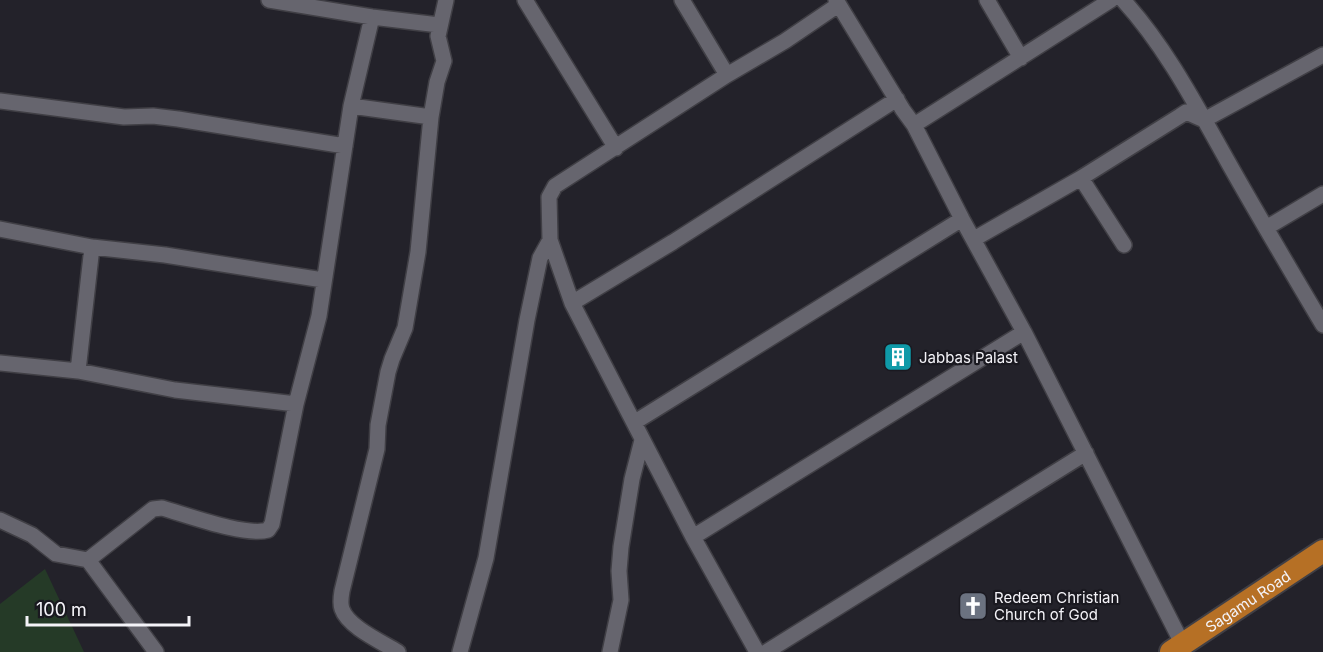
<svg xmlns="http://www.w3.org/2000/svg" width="1323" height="652" font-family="Inter,sans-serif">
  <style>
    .green { fill: #253a27 }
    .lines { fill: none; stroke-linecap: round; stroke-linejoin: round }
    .minor-casing { stroke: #403f45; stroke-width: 18 }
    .highway-casing { stroke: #403f45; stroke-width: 26 }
    .minor { stroke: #66656e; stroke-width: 15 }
    .highway { stroke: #b67025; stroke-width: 22 }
    .labels { text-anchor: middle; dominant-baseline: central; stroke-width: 4.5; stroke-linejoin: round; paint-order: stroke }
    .poi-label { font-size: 15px; fill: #f4f3f8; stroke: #1a1920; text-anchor: start }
    .street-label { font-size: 15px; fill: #f4f3f8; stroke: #1a1920 }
  </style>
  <rect width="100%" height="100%" fill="#23222a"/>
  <path class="green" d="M 45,569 L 84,652 L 0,652 L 0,604 Z"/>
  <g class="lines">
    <g class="minor-casing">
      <path id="minor" d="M 269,0 L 372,17 L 439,25
        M 525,0 L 616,148
        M 682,0 L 727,75
        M 836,0 L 903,110 L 914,125 L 962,219 L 1024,332 L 1183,645
        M 987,0 L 1021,58
        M 1123,0 C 1166,47 1197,107 1228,162 C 1259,217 1291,271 1323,325
        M 0,101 L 124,117 L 153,116 L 178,119 L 345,146
        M 351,106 L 431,117
        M 914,125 L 1111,0
        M 1081,178 L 1124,245
        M 1266,228 L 1323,194
        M 0,229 L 92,247 L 165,255 L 323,280
        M 974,239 L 1081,178 L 1180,116 L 1186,112 L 1204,120 L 1323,55
        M 572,303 L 673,242 L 897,99
        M 0,363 L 78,371 L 175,390 L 296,404
        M 78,371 L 92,247
        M 635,422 L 962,219
        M 0,520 L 32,535 L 56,554 L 88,560 L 156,652
        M 693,537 L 1024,332
        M 88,560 L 153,509 L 162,508 C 187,515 246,537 268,530 L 272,524 L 296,404 L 319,316 L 351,106 L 372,17
        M 398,652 C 382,642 348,627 342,609 C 340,604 341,597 342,591 L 377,449 L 378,425 L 388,372 L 392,359 L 405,328 L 418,252 L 431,117 L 437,82 L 444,61 L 438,36 L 446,0
        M 460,652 L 486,558 L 527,320 L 540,258 L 550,240
        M 610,652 L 621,600 L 619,571 L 621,547 L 632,479 L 642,440
        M 757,652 L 693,537 L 572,303 L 550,240 L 549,197 L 555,186 L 727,75 L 785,41 L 838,5
        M 766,652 L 1086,453"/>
    </g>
    <g class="highway-casing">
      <g id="highway">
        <path id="s1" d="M 1171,652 L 1323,551"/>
      </g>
    </g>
    <use href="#minor" class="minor"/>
    <use href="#highway" class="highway"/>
  </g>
  <defs>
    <g id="building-square" transform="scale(1.5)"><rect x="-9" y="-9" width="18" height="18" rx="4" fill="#0f9aa8" stroke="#1a1920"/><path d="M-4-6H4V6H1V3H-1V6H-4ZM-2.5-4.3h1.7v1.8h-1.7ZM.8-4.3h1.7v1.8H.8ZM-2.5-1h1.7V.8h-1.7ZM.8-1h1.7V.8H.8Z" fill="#fff"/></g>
    <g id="church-square" transform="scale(1.5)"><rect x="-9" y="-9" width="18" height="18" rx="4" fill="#6b7280" stroke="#1a1920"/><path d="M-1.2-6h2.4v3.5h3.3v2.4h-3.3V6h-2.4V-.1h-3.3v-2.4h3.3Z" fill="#fff"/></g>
  </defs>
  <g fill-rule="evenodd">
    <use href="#building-square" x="898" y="357"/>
    <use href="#church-square" x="973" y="606"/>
  </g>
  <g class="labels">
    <g class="poi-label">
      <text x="919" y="357">Jabbas Palast</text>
      <text x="994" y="597">Redeem Christian<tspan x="994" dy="17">Church of God</tspan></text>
    </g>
    <g class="street-label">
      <text stroke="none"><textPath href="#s1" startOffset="92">Sagamu Road</textPath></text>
    </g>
  </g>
  <path d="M27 616v9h162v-9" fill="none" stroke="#f4f3f8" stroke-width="3"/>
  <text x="36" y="616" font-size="18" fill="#f4f3f8" stroke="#1a1920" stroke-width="4.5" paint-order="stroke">100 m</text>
</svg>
